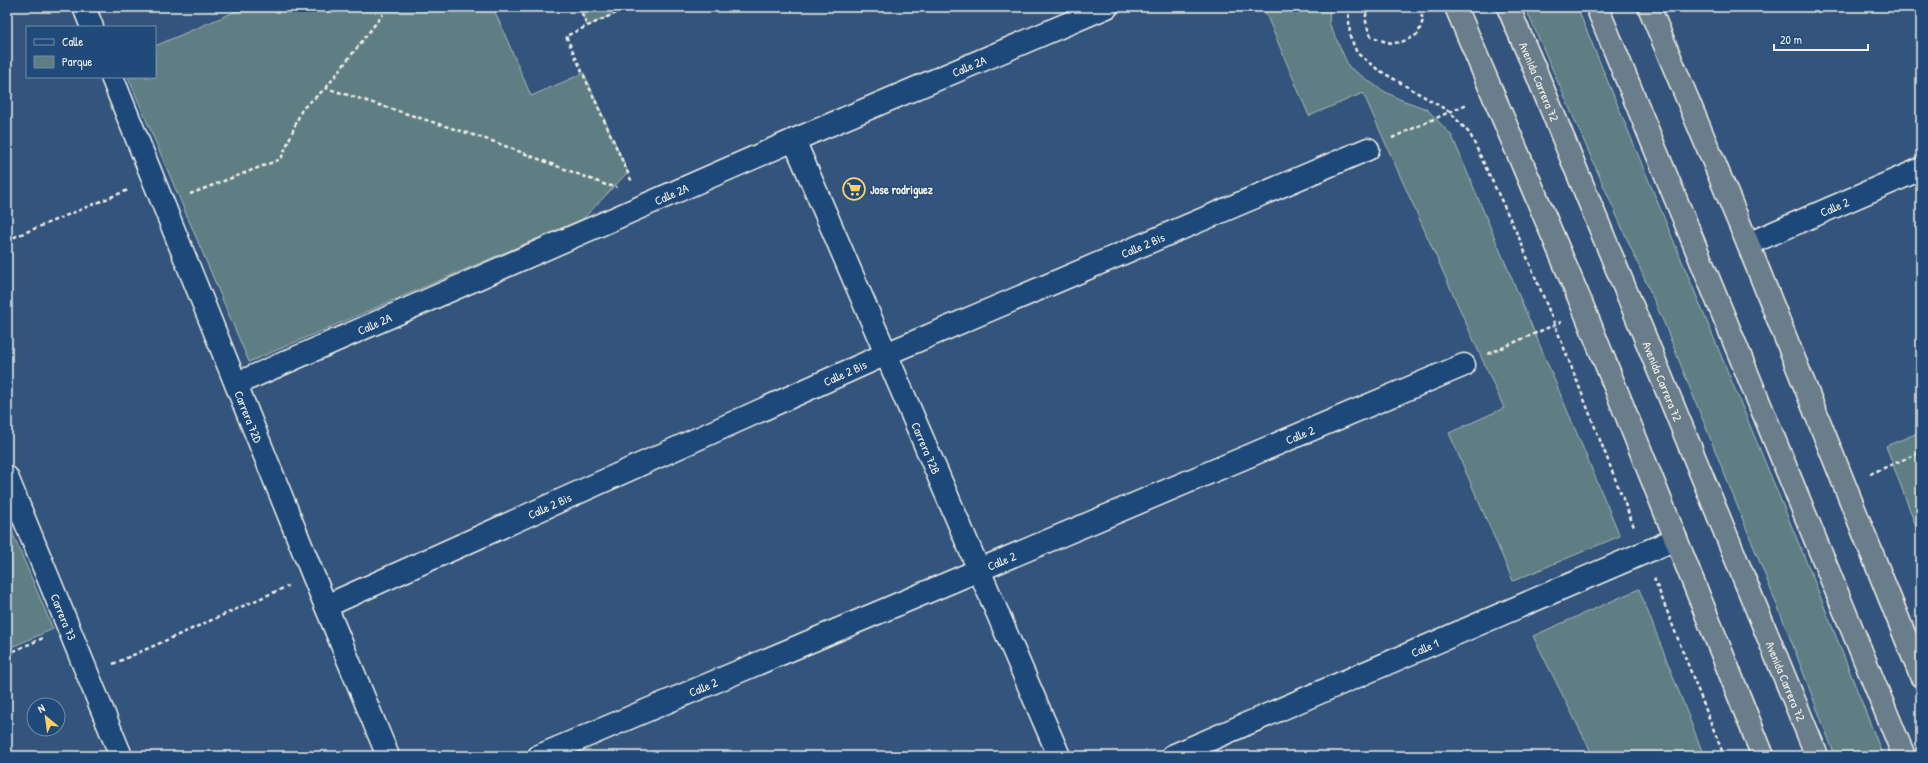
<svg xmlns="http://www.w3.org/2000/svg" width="1928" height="763" font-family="'Patrick Hand',sans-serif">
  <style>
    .green { fill: #5f7e83; stroke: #aab8b6 }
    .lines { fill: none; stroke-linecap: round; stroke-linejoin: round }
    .minor-casing { stroke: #f4f1e8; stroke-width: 25 }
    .tertiary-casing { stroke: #f4f1e8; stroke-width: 25 }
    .trunk-casing { stroke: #f4f1e8; stroke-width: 25 }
    .path { stroke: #f4f1e8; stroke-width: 2.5; stroke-dasharray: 4 3; stroke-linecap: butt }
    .minor { stroke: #1f4a7a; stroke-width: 22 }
    .tertiary { stroke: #1f4a7a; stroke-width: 22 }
    .trunk { stroke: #6b7d8b; stroke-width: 22 }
    .labels { text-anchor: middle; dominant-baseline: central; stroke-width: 3; stroke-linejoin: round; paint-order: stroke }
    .street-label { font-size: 12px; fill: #f4f1e8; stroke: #1f4a7a }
    .poi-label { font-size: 12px; font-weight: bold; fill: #f4f1e8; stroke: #1f4a7a; text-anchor: start }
  </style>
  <rect width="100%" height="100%" fill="#33547c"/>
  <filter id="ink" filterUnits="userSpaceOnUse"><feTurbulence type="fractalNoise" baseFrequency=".025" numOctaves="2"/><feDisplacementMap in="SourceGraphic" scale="8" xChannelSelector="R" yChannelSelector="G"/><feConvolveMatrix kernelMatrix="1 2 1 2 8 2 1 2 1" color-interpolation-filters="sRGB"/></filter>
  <g filter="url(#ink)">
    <path class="green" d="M 246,7 L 493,7 L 531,96 L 584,73 L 628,172 L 583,219 L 249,362 L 128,77 L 155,77 L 155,46 Z
      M 579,7 L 629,7 L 587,26 Z
      M 1263,7 L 1330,7 L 1329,23 L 1349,67 L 1380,89 L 1399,99 L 1427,109 L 1452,136 L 1620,536 L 1513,581 L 1449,433 L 1504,408 L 1363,93 L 1309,116 Z
      M 1525,7 L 1577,7 L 1813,578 L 1883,756 L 1835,756 L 1787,630 L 1664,323 Z
      M 1918,433 L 1921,442 L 1921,540 L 1886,446 Z
      M 7,520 L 53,629 L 7,649 Z
      M 1639,589 L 1704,756 L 1593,756 L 1533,636 Z"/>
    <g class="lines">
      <g class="minor-casing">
        <g id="minor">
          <path d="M 84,7 L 92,27"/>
          <path id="s1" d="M 112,77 L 313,575 L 388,756"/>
          <path id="s2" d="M 794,140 L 1059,756"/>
          <path id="s3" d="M 1748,244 L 1921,169"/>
          <path id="s4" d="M 236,384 L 794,140 L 1107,7"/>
          <path id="s5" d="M 7,477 L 121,756"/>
          <path id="s6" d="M 326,606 L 886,354 L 1368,149"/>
          <path id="s7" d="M 539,756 L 1464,365"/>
        </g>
      </g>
      <g class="tertiary-casing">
        <g id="tertiary">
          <path id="s8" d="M 1172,756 L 1676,539"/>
        </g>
      </g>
      <g class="trunk-casing">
        <g id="trunk">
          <path d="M 1456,7 L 1585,312 L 1763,756"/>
          <path id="s9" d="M 1508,7 L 1536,72 L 1817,756"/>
          <path d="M 1597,7 L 1904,756"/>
          <path d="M 1649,7 L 1748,244 L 1921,676"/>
        </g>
      </g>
      <path class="path" d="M 579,7 L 587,26
        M 629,7 L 566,36 L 632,182
        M 1348,7 L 1350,36 L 1357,53 L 1377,69 L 1450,112 L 1470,134 L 1520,240 L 1555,325 L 1634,527
        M 1370,7 C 1362,16 1367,27 1371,36 C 1392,45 1397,46 1418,34 L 1423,20 L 1419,7
        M 326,88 L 383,14
        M 1392,138 L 1467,104
        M 190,194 L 281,159 L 302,109 L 326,88 L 492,141 L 606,185 L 617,187
        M 7,240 L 128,190
        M 1488,354 L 1561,322
        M 1870,474 L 1921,452
        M 1654,578 L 1724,756
        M 7,654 L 43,638
        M 113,664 L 288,586"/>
      <use href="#minor" class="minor"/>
      <use href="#tertiary" class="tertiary"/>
      <use href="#trunk" class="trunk"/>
    </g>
  </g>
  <defs>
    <g id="supermarket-ring" transform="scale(1.15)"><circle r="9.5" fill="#1f4a7a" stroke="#ffd166" stroke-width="1.5"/><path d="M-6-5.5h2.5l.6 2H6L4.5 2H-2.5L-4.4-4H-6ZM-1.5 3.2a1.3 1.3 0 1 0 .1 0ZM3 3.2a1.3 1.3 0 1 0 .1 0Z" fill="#ffd166"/></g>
  </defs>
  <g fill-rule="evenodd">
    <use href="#supermarket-ring" x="854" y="189"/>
  </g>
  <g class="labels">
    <g class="street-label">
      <text stroke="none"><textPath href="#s4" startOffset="799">Calle 2A</textPath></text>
      <text stroke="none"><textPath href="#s9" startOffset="81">Avenida Carrera 72</textPath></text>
      <text stroke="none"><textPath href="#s4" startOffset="475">Calle 2A</textPath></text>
      <text stroke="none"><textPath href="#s3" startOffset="94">Calle 2</textPath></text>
      <text stroke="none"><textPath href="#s6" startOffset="893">Calle 2 Bis</textPath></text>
      <text stroke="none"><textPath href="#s4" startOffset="151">Calle 2A</textPath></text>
      <text stroke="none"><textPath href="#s6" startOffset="569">Calle 2 Bis</textPath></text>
      <text stroke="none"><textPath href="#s9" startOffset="405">Avenida Carrera 72</textPath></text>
      <text stroke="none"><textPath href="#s1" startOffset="366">Carrera 72D</textPath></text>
      <text stroke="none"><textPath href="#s7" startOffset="826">Calle 2</textPath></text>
      <text stroke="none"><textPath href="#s2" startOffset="335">Carrera 72B</textPath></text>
      <text stroke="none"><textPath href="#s6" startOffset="245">Calle 2 Bis</textPath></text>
      <text stroke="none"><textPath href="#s7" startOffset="502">Calle 2</textPath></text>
      <text stroke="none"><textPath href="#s5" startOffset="151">Carrera 73</textPath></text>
      <text stroke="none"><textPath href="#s8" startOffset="275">Calle 1</textPath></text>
      <text stroke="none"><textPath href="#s9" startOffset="729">Avenida Carrera 72</textPath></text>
      <text stroke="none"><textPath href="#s7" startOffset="178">Calle 2</textPath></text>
    </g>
    <g class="poi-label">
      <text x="870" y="189">Jose rodriguez</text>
    </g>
  </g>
  <rect width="1928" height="763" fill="none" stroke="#1f4a7a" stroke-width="24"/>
  <rect x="12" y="12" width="1904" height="739" fill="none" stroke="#f4f1e8" stroke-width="1.5" filter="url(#ink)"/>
  <rect x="26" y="26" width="130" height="52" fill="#1f4a7a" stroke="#748da6"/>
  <rect x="34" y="39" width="20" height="6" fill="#1f4a7a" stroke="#748da6"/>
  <text x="62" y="46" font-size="12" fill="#f4f1e8">Calle</text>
  <rect x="34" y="56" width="20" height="12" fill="#5f7e83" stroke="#748da6"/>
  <text x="62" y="66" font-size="12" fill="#f4f1e8">Parque</text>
  <g transform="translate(46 717) rotate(331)"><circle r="19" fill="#1f4a7a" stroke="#748da6"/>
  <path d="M0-3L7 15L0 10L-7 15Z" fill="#ffd166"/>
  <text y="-6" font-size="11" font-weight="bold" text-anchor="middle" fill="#f4f1e8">N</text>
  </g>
  <path d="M1774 44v6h94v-6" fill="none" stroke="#f4f1e8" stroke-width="2"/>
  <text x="1780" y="44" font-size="12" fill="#f4f1e8" stroke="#1f4a7a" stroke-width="3" paint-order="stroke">20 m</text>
</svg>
